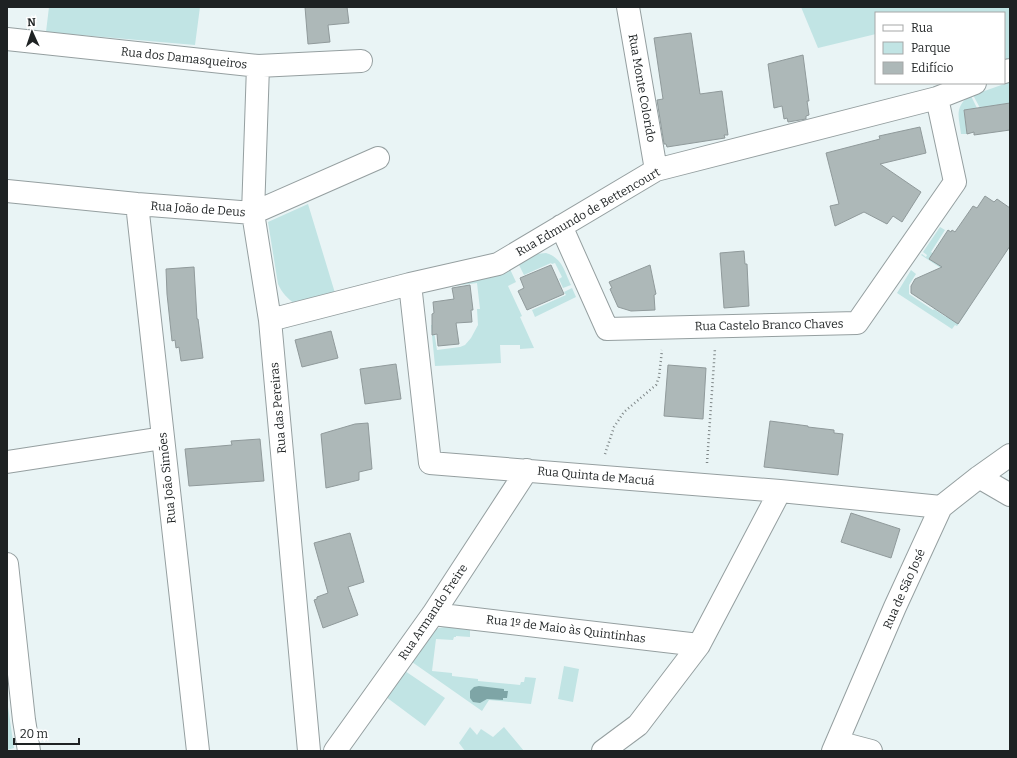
<svg xmlns="http://www.w3.org/2000/svg" width="1017" height="758" font-family="Bitter,serif">
  <style>
    .green { fill: #c1e4e4 }
    .water { fill: #7ea5a6 }
    .building { fill: #adb8b8; stroke: #909a9b }
    .lines { fill: none; stroke-linecap: round; stroke-linejoin: round }
    .minor-casing { stroke: #959fa0; stroke-width: 24 }
    .path { stroke: #7e8687; stroke-width: 2.5; stroke-dasharray: 1 3; stroke-linecap: butt }
    .minor { stroke: #fff; stroke-width: 22 }
    .labels { text-anchor: middle; dominant-baseline: central; stroke-width: 3; stroke-linejoin: round; paint-order: stroke }
    .street-label { font-size: 12px; fill: #1e2223; stroke: #fff }
  </style>
  <rect width="100%" height="100%" fill="#e9f4f5"/>
  <path class="green" d="M 49,7 L 200,7 L 195,45 L 46,32 Z
    M 801,7 L 1010,7 L 1010,58 L 1004,60 L 1004,13 L 876,13 L 876,34 L 818,48 Z
    M 1010,82 L 1010,111 L 1009,103 L 980,108 L 973,95 Z
    M 969,96 L 971,96 L 977,108 L 964,110 L 967,134 L 961,134 C 959,117 954,108 969,96 Z
    M 308,204 L 335,293 L 295,304 C 288,299 282,293 278,284 L 268,222 Z
    M 940,227 L 945,230 L 931,252 L 971,278 L 992,273 L 984,285 L 973,278 L 965,284 L 921,255 L 922,254 L 926,257 L 927,255 L 923,252 Z
    M 546,253 C 562,258 564,270 571,285 L 563,288 L 559,279 L 562,277 L 555,263 L 552,264 L 551,263 L 524,275 L 518,263 L 536,254 Z
    M 509,267 L 516,282 L 508,286 L 522,316 L 520,317 L 534,348 L 520,349 L 520,345 L 500,345 L 501,363 L 435,366 L 431,325 L 433,325 L 437,350 L 460,347 L 465,345 L 471,338 L 478,325 L 477,309 L 480,309 L 477,283 L 454,286 L 476,279 Z
    M 911,270 L 916,274 L 909,285 L 909,294 L 933,310 L 934,309 L 946,317 L 962,292 L 961,305 L 968,310 L 957,326 L 955,325 L 952,329 L 897,293 Z
    M 572,288 L 576,297 L 535,317 L 532,310 L 566,295 L 564,292 Z
    M 445,627 L 470,630 L 470,637 L 456,636 L 456,637 L 454,637 L 453,640 L 436,639 L 432,671 L 452,673 L 452,676 L 478,679 L 478,681 L 520,685 L 521,682 L 524,682 L 525,677 L 536,678 L 531,704 L 489,700 L 482,711 L 412,662 L 435,629 L 439,628 Z
    M 564,666 L 579,669 L 573,702 L 558,699 Z
    M 405,671 L 445,698 L 425,726 L 386,697 Z
    M 7,700 L 14,748 L 7,750 Z
    M 470,727 L 477,735 L 481,729 L 493,737 L 504,727 L 524,751 L 465,751 L 459,743 Z"/>
  <path class="water" d="M 479,686 L 504,689 L 504,691 L 508,691 L 507,698 L 503,698 L 503,700 L 487,699 L 480,703 L 473,702 L 470,698 L 470,691 L 474,687 Z"/>
  <path class="building" d="M 305,7 L 347,7 L 349,23 L 328,25 L 330,42 L 308,44 Z
    M 691,33 L 700,94 L 722,91 L 728,135 L 724,135 L 725,138 L 667,147 L 666,144 L 664,144 L 657,100 L 663,99 L 654,38 Z
    M 803,55 L 809,101 L 807,101 L 809,115 L 806,116 L 806,119 L 788,122 L 787,118 L 784,119 L 782,106 L 774,108 L 768,64 Z
    M 1010,103 L 1010,130 L 974,135 L 974,132 L 967,134 L 964,110 Z
    M 920,127 L 926,153 L 880,164 L 921,192 L 902,222 L 893,216 L 887,224 L 864,212 L 835,226 L 830,206 L 839,204 L 826,153 L 880,139 L 879,136 Z
    M 985,196 L 994,202 L 997,199 L 1010,208 L 1010,246 L 958,324 L 911,293 L 911,286 L 915,279 L 942,267 L 929,259 L 948,230 L 951,232 L 952,230 L 955,232 L 973,206 L 977,208 Z
    M 744,251 L 745,264 L 747,264 L 749,306 L 724,308 L 720,253 Z
    M 551,265 L 564,294 L 527,310 L 518,291 L 524,288 L 520,278 Z
    M 650,265 L 656,294 L 654,295 L 655,310 L 631,311 L 618,307 L 610,289 L 612,288 L 609,282 Z
    M 194,267 L 197,319 L 198,319 L 203,358 L 181,361 L 179,347 L 176,348 L 175,340 L 172,341 L 167,294 L 166,269 Z
    M 470,285 L 473,310 L 471,310 L 472,322 L 456,323 L 459,344 L 438,346 L 437,334 L 432,335 L 432,314 L 434,313 L 433,302 L 454,299 L 452,288 Z
    M 331,331 L 338,358 L 302,367 L 295,340 Z
    M 396,364 L 401,399 L 365,404 L 360,369 Z
    M 668,365 L 706,368 L 703,419 L 664,416 Z
    M 770,421 L 808,426 L 808,427 L 834,430 L 834,433 L 843,434 L 838,475 L 764,467 Z
    M 368,423 L 372,469 L 359,472 L 359,480 L 326,488 L 321,434 L 355,424 Z
    M 260,439 L 264,481 L 189,486 L 185,449 L 232,445 L 231,441 Z
    M 851,513 L 900,529 L 891,558 L 841,542 Z
    M 350,533 L 364,582 L 348,587 L 358,615 L 323,628 L 314,600 L 317,599 L 317,597 L 328,593 L 314,543 Z"/>
  <g class="lines">
    <g class="minor-casing">
      <path id="minor" d="M 628,7 L 656,170
        M 7,39 L 258,66 L 361,61
        M 258,66 L 253,213 L 270,320 L 309,751
        M 1004,72 L 1010,70
        M 7,191 L 137,204 L 253,213 L 378,158
        M 137,204 L 198,751
        M 561,226 L 607,329 L 857,323 L 955,182 L 937,98
        M 410,284 L 430,463 L 780,491 L 941,507
        M 270,320 L 410,284 L 498,264 L 656,170 L 937,98 L 975,83
        M 7,462 L 163,438
        M 979,477 L 1010,495
        M 7,564 L 24,720 L 29,751
        M 433,614 L 699,645
        M 837,742 L 871,751
        M 335,751 L 433,614 L 527,470
        M 603,751 L 638,725 L 699,645 L 780,491
        M 833,751 L 895,607 L 941,507 L 979,477 L 1010,455"/>
    </g>
    <path class="path" d="M 605,454 L 614,427 L 624,412 L 656,385 L 659,377 L 662,350
      M 707,463 L 715,348"/>
    <use href="#minor" class="minor"/>
  </g>
  <g class="labels">
    <g class="street-label">
      <text transform="translate(184 58) rotate(6)">Rua dos Damasqueiros</text>
      <text transform="translate(642 88) rotate(80)">Rua Monte Colorido</text>
      <text transform="translate(198 209) rotate(4)">Rua João de Deus</text>
      <text transform="translate(588 212) rotate(-30)">Rua Edmundo de Bettencourt</text>
      <text transform="translate(769 325) rotate(-1)">Rua Castelo Branco Chaves</text>
      <text transform="translate(278 408) rotate(-95)">Rua das Pereiras</text>
      <text transform="translate(596 476) rotate(5)">Rua Quinta de Macuá</text>
      <text transform="translate(167 478) rotate(-96)">Rua João Simões</text>
      <text transform="translate(904 589) rotate(-66)">Rua de São José</text>
      <text transform="translate(433 612) rotate(-56)">Rua Armando Freire</text>
      <text transform="translate(566 629) rotate(7)">Rua 1º de Maio às Quintinhas</text>
    </g>
  </g>
  <rect width="1017" height="758" fill="none" stroke="#1e2223" stroke-width="16"/>
  <rect x="875" y="12" width="130" height="72" fill="#ffffff" stroke="#a5a7a7"/>
  <rect x="883" y="25" width="20" height="6" fill="#ffffff" stroke="#a5a7a7"/>
  <text x="911" y="32" font-size="12" fill="#1e2223">Rua</text>
  <rect x="883" y="42" width="20" height="12" fill="#c1e4e4" stroke="#a5a7a7"/>
  <text x="911" y="52" font-size="12" fill="#1e2223">Parque</text>
  <rect x="883" y="62" width="20" height="12" fill="#adb8b8" stroke="#a5a7a7"/>
  <text x="911" y="72" font-size="12" fill="#1e2223">Edifício</text>
  <g transform="translate(32 32) rotate(357)" stroke="#ffffff" stroke-width="3" paint-order="stroke">
  <path d="M0-3L7 15L0 10L-7 15Z" fill="#1e2223"/>
  <text y="-6" font-size="11" font-weight="bold" text-anchor="middle" fill="#1e2223">N</text>
  </g>
  <path d="M14 738v6h65v-6" fill="none" stroke="#1e2223" stroke-width="2"/>
  <text x="20" y="738" font-size="12" fill="#1e2223" stroke="#ffffff" stroke-width="3" paint-order="stroke">20 m</text>
</svg>
